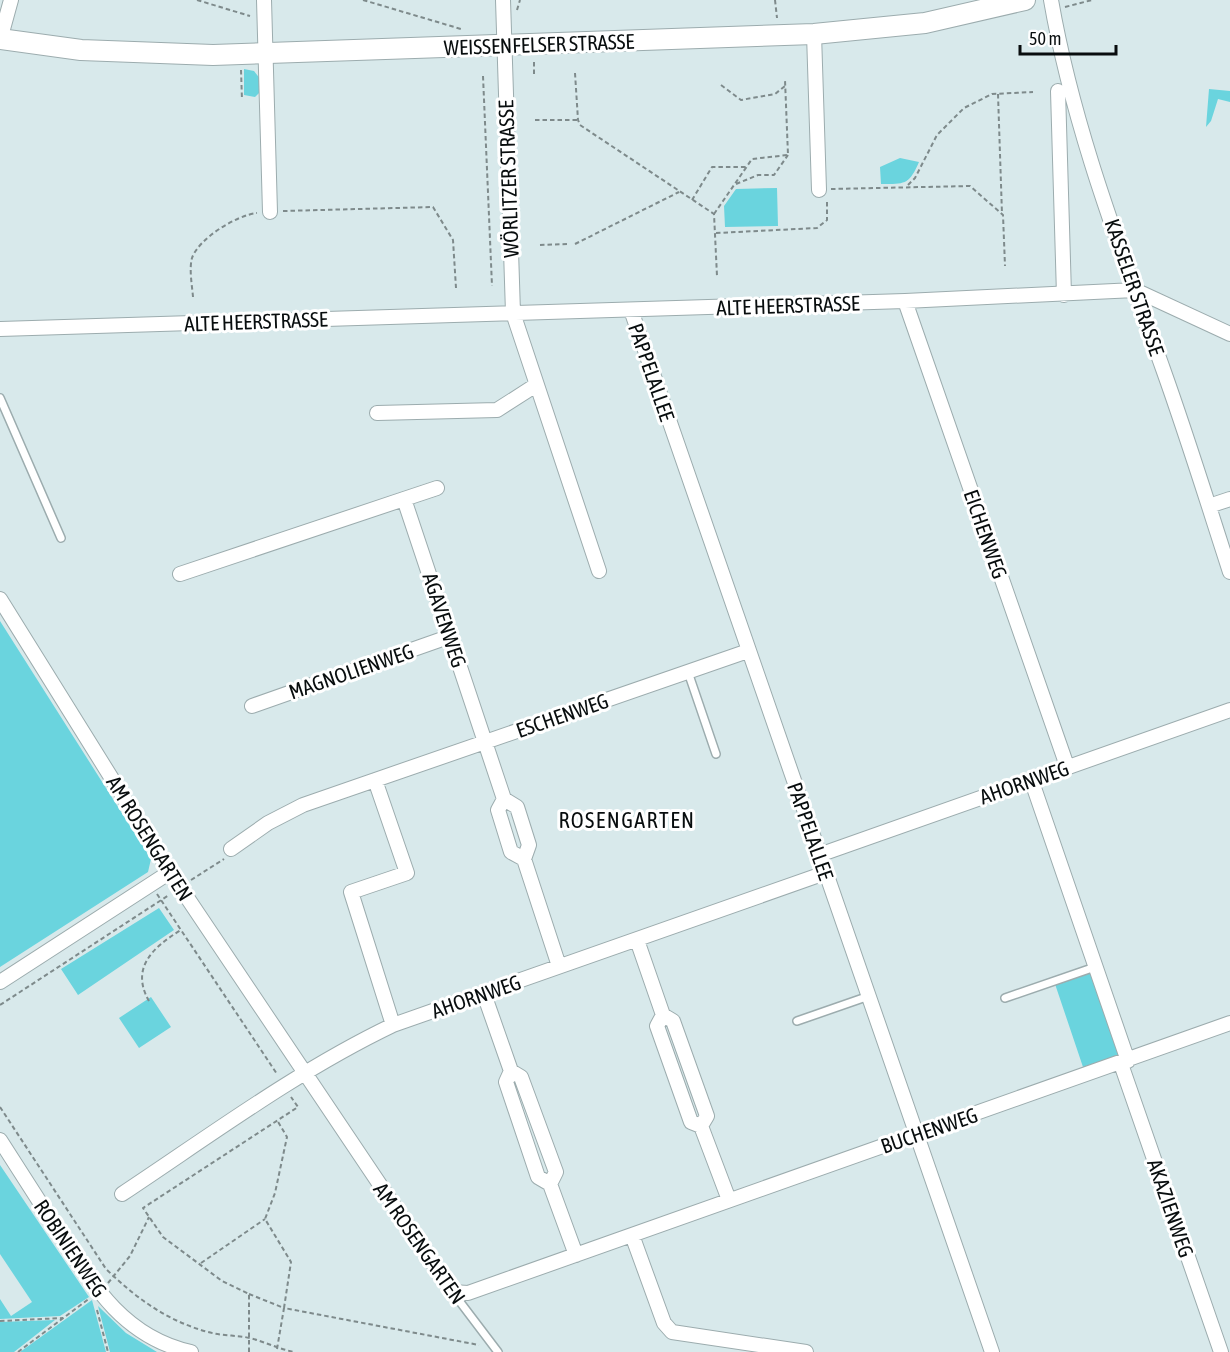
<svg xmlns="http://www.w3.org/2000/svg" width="1230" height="1352" font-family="'Asap Condensed',sans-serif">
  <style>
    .green { fill: #6ad4de }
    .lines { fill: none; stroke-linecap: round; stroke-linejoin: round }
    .lane-casing { stroke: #9cacae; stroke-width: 10 }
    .street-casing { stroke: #9cacae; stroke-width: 16 }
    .secondary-casing { stroke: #9cacae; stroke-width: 22 }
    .path { stroke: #7e8a8b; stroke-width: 2; stroke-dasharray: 4.5 3; stroke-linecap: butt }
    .lane { stroke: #fff; stroke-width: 7 }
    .street { stroke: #fff; stroke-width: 14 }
    .secondary { stroke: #fff; stroke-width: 20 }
    .labels { text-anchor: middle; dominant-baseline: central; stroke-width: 6; stroke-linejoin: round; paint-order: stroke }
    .street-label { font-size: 21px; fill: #080d0e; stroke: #fff }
    .neighbourhood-label { font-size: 22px; letter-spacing: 1.5px; fill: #080d0e; stroke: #fff }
  </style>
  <rect width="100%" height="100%" fill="#d8e9eb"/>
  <path class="green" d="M 244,69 L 254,71 L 261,80 L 261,91 L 255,97 L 244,95 Z
    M 1209,89 L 1230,91 L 1230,102 L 1218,99 L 1211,121 L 1206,127 Z
    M 900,158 L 919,162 C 909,185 905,184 881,184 L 880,167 Z
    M 777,188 L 778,226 L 725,227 L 724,206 L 736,189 Z
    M 0,621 L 151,859 L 148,872 L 0,967 Z
    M 159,908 L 174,930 L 78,995 L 61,969 Z
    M 1090,972 L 1119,1055 L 1083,1067 L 1055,984 Z
    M 151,997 L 171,1027 L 139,1048 L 119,1018 Z
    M 0,1165 L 89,1297 L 60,1316 L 0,1319 L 0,1299 L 11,1316 L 32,1302 L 0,1254 Z
    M 92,1300 L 106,1352 L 20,1352 Z
    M 98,1306 L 126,1333 L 157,1352 L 110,1352 Z
    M 55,1320 L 14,1352 L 0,1352 L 0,1322 Z"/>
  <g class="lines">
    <g class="lane-casing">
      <path id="lane" d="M 0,398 L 61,538
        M 688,672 L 716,754
        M 1005,998 L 1095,967
        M 797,1021 L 869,996
        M 454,1294 L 498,1352"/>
    </g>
    <g class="street-casing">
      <path id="street" d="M 264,0 L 270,212
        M 503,0 L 513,313 L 599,571
        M 1051,0 C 1073,127 1120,248 1163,369 C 1187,436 1208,504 1230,572
        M 814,34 L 819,190
        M 0,40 L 11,0
        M 1058,91 L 1064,295
        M 905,301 L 1067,766
        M 631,310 L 992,1352
        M 0,329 L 905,301 L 1135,290 L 1230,334
        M 377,413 L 497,410 L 536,385
        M 404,499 L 437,488
        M 1209,506 L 1230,499
        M 180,574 L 404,499 L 504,799 L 498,810 L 511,852 L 524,859 L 559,966
        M 0,599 L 170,872 L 452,1292 L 468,1293 L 1230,1023
        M 252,706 L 451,636
        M 1031,779 L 1128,1061
        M 375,780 L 407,873 L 351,892 L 393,1025
        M 504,799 L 517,807 L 529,845 L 524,859
        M 231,849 L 268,823 L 303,805 L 748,651
        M 819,855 L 1230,710
        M 637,940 L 663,1015 L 657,1026 L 691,1122 L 701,1126 L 729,1200
        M 0,982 L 170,872
        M 484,994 L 511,1071 L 506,1082 L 538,1177 L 550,1184 L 576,1255
        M 663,1015 L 673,1021 L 707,1116 L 701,1126
        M 1121,1064 L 1221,1352
        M 511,1071 L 521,1077 L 556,1172 L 550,1184
        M 0,1140 C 19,1170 38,1199 57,1229 C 92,1284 123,1337 191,1352
        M 122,1194 C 211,1135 297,1071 393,1025 L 825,873
        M 632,1235 L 664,1323 L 672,1332 L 806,1352"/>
    </g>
    <g class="secondary-casing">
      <path id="secondary" d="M 0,39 L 81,50 L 213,55 L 814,34 L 925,23 L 1025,0"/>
    </g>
    <path class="path" d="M 197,0 L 250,16
      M 363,0 L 461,29
      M 775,0 L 777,18
      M 1065,7 L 1092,0
      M 517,10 L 520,0
      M 241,70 L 242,100
      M 575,73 L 578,120 L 580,125 L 714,214 L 717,276
      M 534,74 L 534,61
      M 483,76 L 492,286
      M 721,85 L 741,100 L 775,94 L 785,86
      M 998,94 L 1002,214
      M 535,120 L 578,120
      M 736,184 L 758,175 L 774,175 L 788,155
      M 908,185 L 915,178 L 937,135 L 964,108 L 992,94 L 1033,92
      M 831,189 L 970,186 L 1003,215 L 1005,266
      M 692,200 L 712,167 L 746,167
      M 283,211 L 433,207 L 453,240 L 456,288
      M 714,214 L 752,159 L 788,155 L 785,80
      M 716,233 L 817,228 L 827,220 L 827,199
      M 575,244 L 679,192
      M 540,245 L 570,244
      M 193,297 C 192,285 189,269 192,258 C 199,238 237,215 257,213
      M 191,880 L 224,859
      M 157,894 L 277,1074
      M 149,1001 C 130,968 153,947 181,930
      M 0,1005 L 169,895
      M 0,1107 L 106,1269 C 136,1298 167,1321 208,1332 C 222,1336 236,1335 250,1338 C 265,1342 279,1349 294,1352
      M 201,1263 L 265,1219
      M 108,1283 L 130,1256 L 149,1217
      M 249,1294 L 284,1308 L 291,1262 L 265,1219 L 275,1193 L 287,1137 L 277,1120
      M 97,1310 L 108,1352
      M 0,1321 L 63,1318
      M 277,1349 L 284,1308 L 479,1345
      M 18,1352 L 90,1298
      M 249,1352 L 249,1294 L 222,1281 L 163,1237 L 143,1208 L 298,1107 L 291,1097"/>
    <use href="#lane" class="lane"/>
    <use href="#street" class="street"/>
    <use href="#secondary" class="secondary"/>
  </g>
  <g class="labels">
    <g class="street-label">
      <text transform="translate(539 44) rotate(-2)">WEISSENFELSER STRASSE</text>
      <text transform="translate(508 179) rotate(-92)">WÖRLITZER STRASSE</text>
      <text transform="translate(1135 287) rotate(71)">KASSELER STRASSE</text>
      <text transform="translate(788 305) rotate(-2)">ALTE HEERSTRASSE</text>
      <text transform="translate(256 321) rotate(-2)">ALTE HEERSTRASSE</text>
      <text transform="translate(652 372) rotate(71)">PAPPELALLEE</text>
      <text transform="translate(986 534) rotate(71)">EICHENWEG</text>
      <text transform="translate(445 620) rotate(72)">AGAVENWEG</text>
      <text transform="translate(351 671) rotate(-19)">MAGNOLIENWEG</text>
      <text transform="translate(562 715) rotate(-19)">ESCHENWEG</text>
      <text transform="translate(1024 782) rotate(-19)">AHORNWEG</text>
      <text transform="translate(811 831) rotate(71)">PAPPELALLEE</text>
      <text transform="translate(150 838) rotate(58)">AM ROSENGARTEN</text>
      <text transform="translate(476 996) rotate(-19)">AHORNWEG</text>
      <text transform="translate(929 1130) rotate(-19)">BUCHENWEG</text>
      <text transform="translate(1171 1208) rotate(71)">AKAZIENWEG</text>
      <text transform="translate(420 1243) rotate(55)">AM ROSENGARTEN</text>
      <text transform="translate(71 1248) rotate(56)">ROBINIENWEG</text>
    </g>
    <g class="neighbourhood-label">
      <text x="627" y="820">ROSENGARTEN</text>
    </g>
  </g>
  <path d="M1020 45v9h96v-9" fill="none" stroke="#080d0e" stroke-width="3"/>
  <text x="1029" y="45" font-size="18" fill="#080d0e" stroke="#ffffff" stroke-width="4.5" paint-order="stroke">50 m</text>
</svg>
